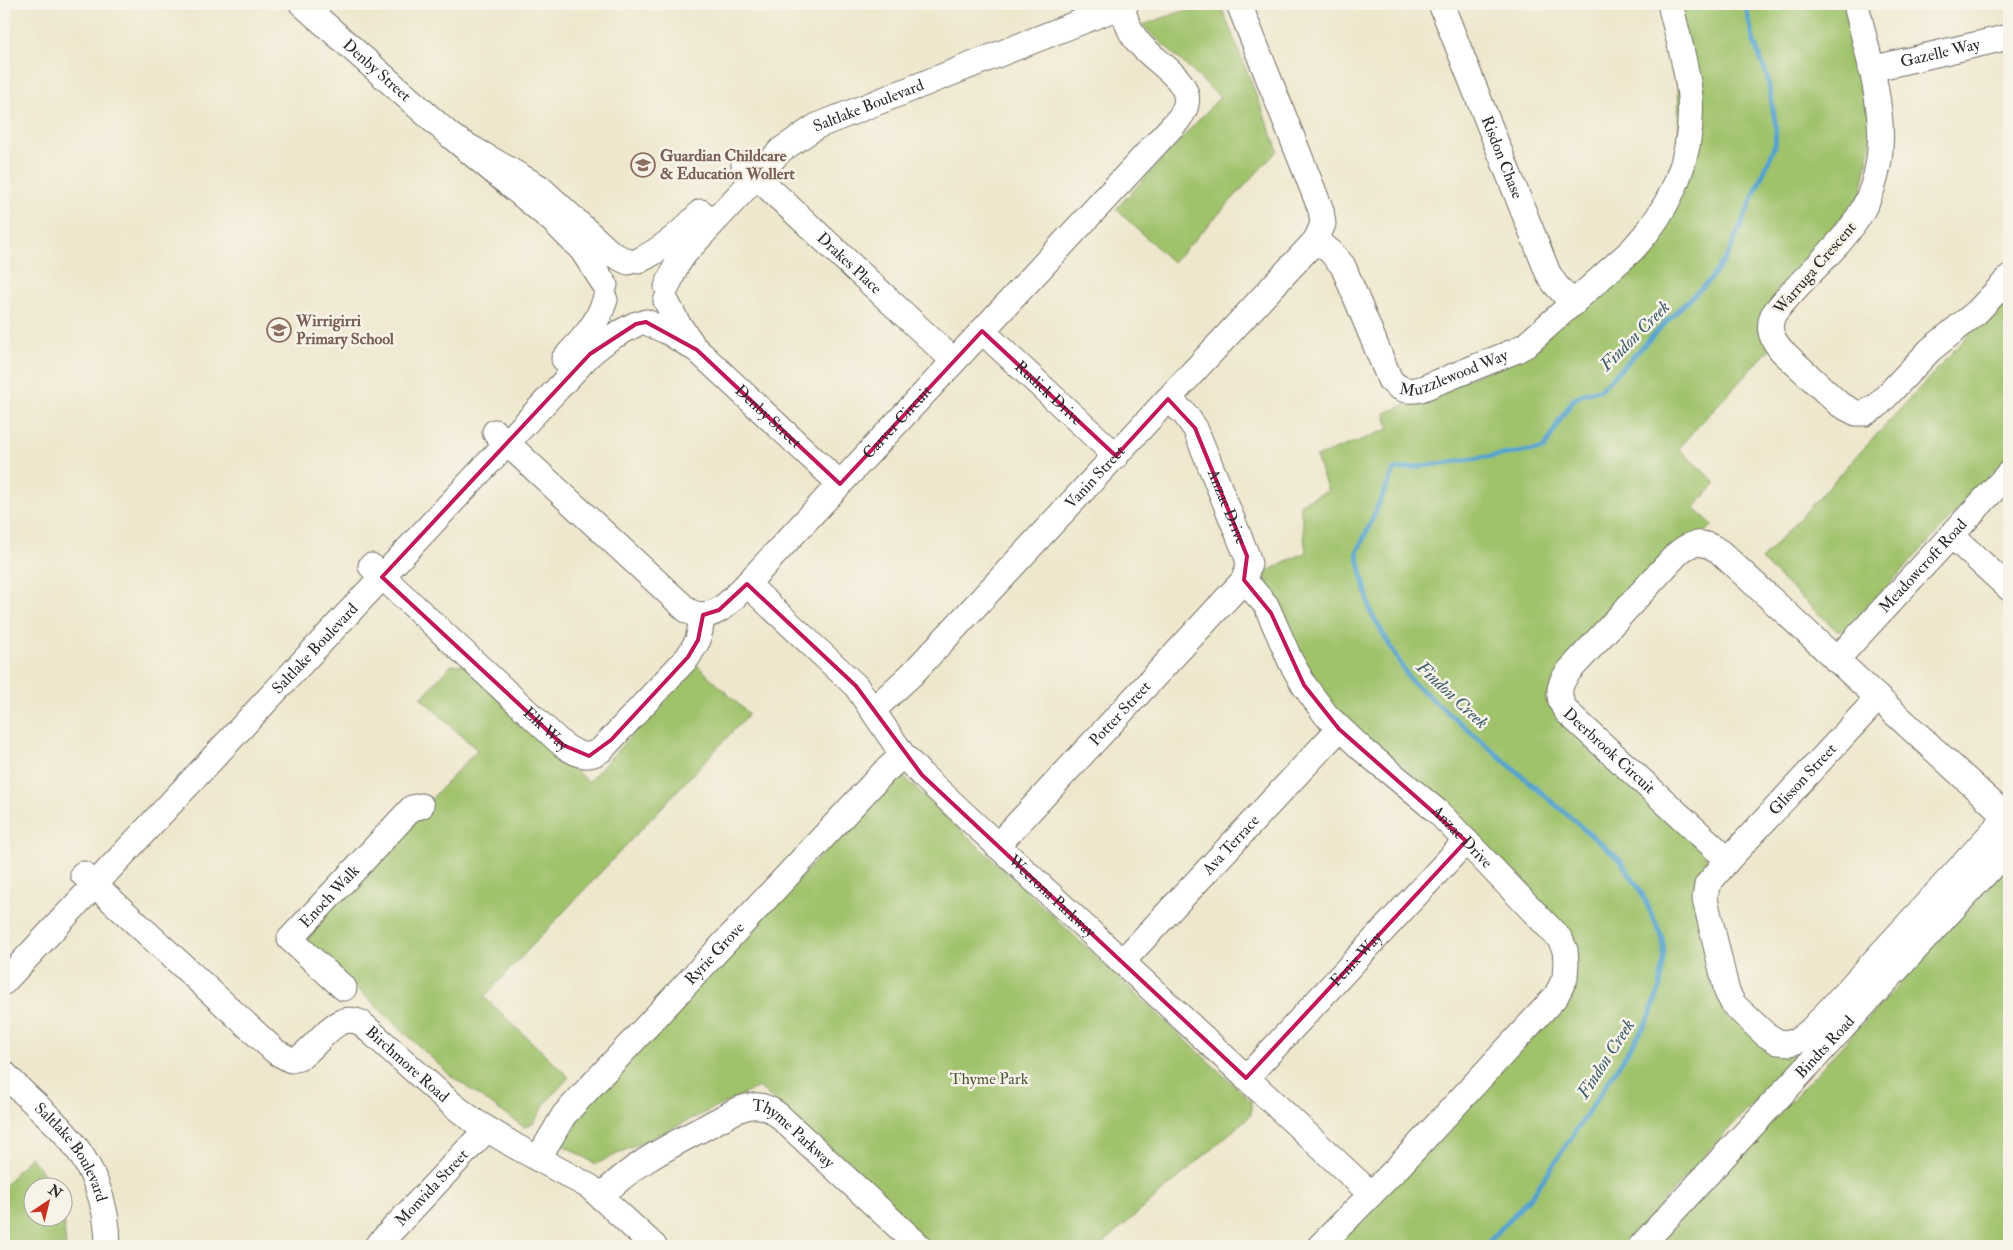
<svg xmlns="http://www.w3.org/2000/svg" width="2013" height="1250" font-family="'IM FELL Double Pica',serif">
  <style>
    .green { fill: #9fc26b; stroke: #65764b }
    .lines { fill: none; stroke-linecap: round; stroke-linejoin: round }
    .stream { stroke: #53a3cd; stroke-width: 5 }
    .minor-casing { stroke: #706d64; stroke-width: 27 }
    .minor { stroke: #fff; stroke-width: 25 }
    .marked { fill: none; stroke: #c2185b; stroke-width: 4; stroke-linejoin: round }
    .labels { text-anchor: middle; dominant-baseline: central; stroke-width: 5; stroke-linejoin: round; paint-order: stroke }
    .street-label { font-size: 16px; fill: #2b2b2b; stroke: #f7f3e8 }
    .education-label { font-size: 16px; font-weight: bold; fill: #785e54; stroke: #f7f3e8; text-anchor: start }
    .park-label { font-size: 16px; fill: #4e583e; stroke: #f7f3e8 }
    .water-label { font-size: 18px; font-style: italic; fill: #3b5b6c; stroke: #f7f3e8 }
  </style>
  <rect width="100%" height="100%" fill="#f7f3e8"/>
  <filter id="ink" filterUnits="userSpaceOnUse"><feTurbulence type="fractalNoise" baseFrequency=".02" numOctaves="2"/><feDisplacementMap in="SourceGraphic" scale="10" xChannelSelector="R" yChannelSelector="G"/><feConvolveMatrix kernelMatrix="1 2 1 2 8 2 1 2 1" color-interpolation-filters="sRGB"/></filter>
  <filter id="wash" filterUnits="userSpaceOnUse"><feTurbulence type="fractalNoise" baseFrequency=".0096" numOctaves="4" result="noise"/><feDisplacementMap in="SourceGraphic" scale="20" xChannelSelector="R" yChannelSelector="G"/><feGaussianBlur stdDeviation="1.12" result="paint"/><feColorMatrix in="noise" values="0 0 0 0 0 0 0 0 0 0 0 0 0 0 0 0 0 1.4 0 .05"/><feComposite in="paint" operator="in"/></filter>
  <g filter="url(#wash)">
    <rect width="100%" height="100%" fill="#efe7cd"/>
    <path class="green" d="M 1204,4 L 1217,4 L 1221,6 L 1278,150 L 1173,263 L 1116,209 L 1220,97 L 1142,25 Z
      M 1677,4 L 1852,4 L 1875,122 L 1861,194 L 1820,252 L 1768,351 L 1678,448 L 1716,483 L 1694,508 L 1713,525 L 1551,683 L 1707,857 L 1706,864 L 1703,871 L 1723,999 L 1785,1051 L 1795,1056 L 1623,1246 L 1330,1246 L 1574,965 L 1307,680 L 1263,573 L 1306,552 L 1300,503 L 1328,491 L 1316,457 L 1389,429 L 1385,413 L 1534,352 L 1680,191 Z
      M 2009,291 L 2009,455 L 1847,630 L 1836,630 L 1761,560 Z
      M 451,665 L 463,665 L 588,782 L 697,665 L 749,714 L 484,997 L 569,1077 L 544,1105 L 534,1123 L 524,1127 L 451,1076 L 302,937 L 477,750 L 421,698 Z
      M 904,777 L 1251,1101 L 1251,1115 L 1100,1246 L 930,1246 L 759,1087 L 596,1164 L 561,1144 L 567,1127 L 893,778 Z
      M 2009,865 L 2009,1246 L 1657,1246 Z
      M 30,1157 L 40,1168 L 52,1187 L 32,1188 L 32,1218 L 62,1218 L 63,1213 L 66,1246 L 4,1246 L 4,1186 Z"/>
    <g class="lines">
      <path class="stream" d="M 1485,1246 L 1533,1194 L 1552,1167 L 1648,1021 L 1660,988 L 1664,950 L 1661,934 L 1640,890 L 1620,860 L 1410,680 L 1371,613 L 1357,553 L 1394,470 L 1544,449 L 1559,421 L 1573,400 L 1585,393 L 1599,390 L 1610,380 L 1681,307 L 1710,280 L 1728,255 L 1775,146 L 1776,127 L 1767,75 L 1754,42 L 1745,4"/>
    </g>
  </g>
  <g filter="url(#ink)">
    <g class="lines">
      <g class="minor-casing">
        <g id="minor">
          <path id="s1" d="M 302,4 L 452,137"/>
          <path id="s2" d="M 1239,4 L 1321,210 L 1323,224 L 1316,240 L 1331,252 L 1343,266 L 1390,380 C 1400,390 1407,392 1421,389 L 1515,351 L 1526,345 L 1632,250 C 1671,208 1694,156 1690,97 C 1687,67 1677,33 1670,4"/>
          <path id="s3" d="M 1441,4 L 1548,273 L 1555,284 L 1573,304"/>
          <path d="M 1856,4 C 1874,83 1905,162 1847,233 C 1824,262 1795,285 1773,315 C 1767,330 1772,339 1782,351 L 1839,404 L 1856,413 L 1865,413 L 1877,406 L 1930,350 L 1977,312 L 2009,278"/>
          <path id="s4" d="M 1871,69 L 2009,37"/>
          <path id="s5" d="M 744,165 L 954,361"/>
          <path d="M 638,261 C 663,249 682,233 701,212"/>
          <path d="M 605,285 L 582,250 L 552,220 L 452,137 L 539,187 L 603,246 L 612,254 L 628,262"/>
          <path id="s6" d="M 667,287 L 676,266 L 685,253 L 781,150 L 817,126 L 1126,4"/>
          <path d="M 666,301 L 678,324 L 691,342"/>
          <path id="s7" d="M 646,322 L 668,332 L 697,350 L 840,484"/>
          <path id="s8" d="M 982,331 L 1116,456"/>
          <path d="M 564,359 C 582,340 597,325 605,300"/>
          <path id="s9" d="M 1168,399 L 1184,413 L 1195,428 L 1247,556 L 1249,564 L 1244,580 L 1266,605 L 1291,662 L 1304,685 L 1326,715 L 1362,749 L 1438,812 L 1560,939 L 1565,950 L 1566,962 L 1565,978 L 1556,996 L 1398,1167 L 1320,1246"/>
          <path id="s10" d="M 495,432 L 688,611 C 713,625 731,600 747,584 L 1178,120 C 1206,85 1158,67 1138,42 C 1129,32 1125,16 1120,4"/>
          <path d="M 1952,536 L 2009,588"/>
          <path id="s11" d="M 371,566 L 563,745 C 577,754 586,760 601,750 L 688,657 L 698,640 L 703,615"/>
          <path id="s12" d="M 747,584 L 856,686 L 903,755 L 922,775 L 1371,1194"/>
          <path id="s13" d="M 1836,660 L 2009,473"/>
          <path id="s14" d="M 873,710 L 911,675 L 1316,240"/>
          <path id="s15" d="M 2007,817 L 1720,552 C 1704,541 1692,540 1677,554 L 1570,670 C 1558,684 1556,697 1567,712 L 1728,860 L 1707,885 L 1705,899 L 1727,992 L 1734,1005 L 1765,1034 L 1778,1042 L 1791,1043 L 1797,1041 L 1810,1031 L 2009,814"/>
          <path id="s16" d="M 997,846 L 1244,580"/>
          <path id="s17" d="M 1728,860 L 1878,698"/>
          <path id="s18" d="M 83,874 L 276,1052 L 291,1060 L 299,1058 C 319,1046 335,1010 361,1023 L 454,1106 L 474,1121 L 515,1146 L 590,1187 L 654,1246"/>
          <path id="s19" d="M 1122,962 L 1339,729"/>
          <path id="s20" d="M 4,982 L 590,354 L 610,338 L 636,324"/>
          <path id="s21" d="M 344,988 L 290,939 L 412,808 L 421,806"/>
          <path id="s22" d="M 4,1073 C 22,1093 43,1110 62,1130 C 92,1162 108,1203 108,1246"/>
          <path id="s23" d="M 1246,1078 L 1466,841"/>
          <path id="s24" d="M 538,1159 L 564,1115 L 883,773 L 903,755"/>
          <path id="s25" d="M 601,1197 C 637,1158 690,1137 735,1111 C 752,1104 762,1103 777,1114 L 919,1246"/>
          <path id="s26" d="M 377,1246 L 487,1129"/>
          <path id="s27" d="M 1641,1246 L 2009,848"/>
        </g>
      </g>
      <use href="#minor" class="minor"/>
    </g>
  </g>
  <path class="marked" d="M 646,322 L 697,350 L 840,484 L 982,331 L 1116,456 L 1168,399 L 1195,428 L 1247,556 L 1244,580 L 1271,613 L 1304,685 L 1339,729 L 1466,841 L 1246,1078 L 922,775 L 856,686 L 747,584 L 719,610 L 703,615 L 698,640 L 688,657 L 611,740 L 589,756 L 563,745 L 382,577 L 590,354 L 636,324 Z"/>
  <defs>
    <g id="school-ring" transform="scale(1.25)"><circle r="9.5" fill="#f7f3e8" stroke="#8d6e63" stroke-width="1.5"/><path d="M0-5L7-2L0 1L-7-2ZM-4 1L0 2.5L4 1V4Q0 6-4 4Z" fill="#8d6e63"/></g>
  </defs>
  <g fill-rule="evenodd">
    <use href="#school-ring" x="643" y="165"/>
    <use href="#school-ring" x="279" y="330"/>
  </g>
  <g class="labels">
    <g class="street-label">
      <text stroke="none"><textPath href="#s4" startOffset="71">Gazelle Way</textPath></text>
      <text stroke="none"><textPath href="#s1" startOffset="100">Denby Street</textPath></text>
      <text stroke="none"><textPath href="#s6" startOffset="278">Saltlake Boulevard</textPath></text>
      <text stroke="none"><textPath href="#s3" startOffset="165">Risdon Chase</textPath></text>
      <text stroke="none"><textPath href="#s5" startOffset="144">Drakes Place</textPath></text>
      <text transform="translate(1815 268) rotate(-49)">Warruga Crescent</text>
      <text stroke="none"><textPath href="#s2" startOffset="484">Muzzlewood Way</textPath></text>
      <text stroke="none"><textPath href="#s8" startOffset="91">Rudick Drive</textPath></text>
      <text stroke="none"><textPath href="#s7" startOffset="156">Denby Street</textPath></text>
      <text stroke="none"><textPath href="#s10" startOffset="555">Carver Circuit</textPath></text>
      <text stroke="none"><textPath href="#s14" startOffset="322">Vanin Street</textPath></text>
      <text stroke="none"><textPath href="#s9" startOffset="125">Anzac Drive</textPath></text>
      <text stroke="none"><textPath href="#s13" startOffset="128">Meadowcroft Road</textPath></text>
      <text stroke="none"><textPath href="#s20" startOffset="456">Saltlake Boulevard</textPath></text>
      <text stroke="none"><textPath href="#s16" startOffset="181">Potter Street</textPath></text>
      <text stroke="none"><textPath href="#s11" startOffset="239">Elk Way</textPath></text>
      <text stroke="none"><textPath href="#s15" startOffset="700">Deerbrook Circuit</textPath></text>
      <text stroke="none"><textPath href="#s17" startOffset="110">Glisson Street</textPath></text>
      <text stroke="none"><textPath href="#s9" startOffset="545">Anzac Drive</textPath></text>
      <text stroke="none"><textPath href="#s19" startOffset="160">Ava Terrace</textPath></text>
      <text stroke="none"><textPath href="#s12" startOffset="438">Weerona Parkway</textPath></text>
      <text stroke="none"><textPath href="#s21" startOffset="131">Enoch Walk</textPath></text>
      <text stroke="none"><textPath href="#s24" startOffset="272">Ryrie Grove</textPath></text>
      <text stroke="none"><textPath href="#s23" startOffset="162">Fenix Way</textPath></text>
      <text stroke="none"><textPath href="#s27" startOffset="271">Bindts Road</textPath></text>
      <text stroke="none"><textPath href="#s18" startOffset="426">Birchmore Road</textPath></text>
      <text stroke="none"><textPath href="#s25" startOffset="229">Thyme Parkway</textPath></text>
      <text stroke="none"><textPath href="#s22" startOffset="105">Saltlake Boulevard</textPath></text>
      <text stroke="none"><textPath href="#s26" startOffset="80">Monvida Street</textPath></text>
    </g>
    <g class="education-label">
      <text x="660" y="156">Guardian Childcare<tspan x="660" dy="18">&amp; Education Wollert</tspan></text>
      <text x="296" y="321">Wirrigirri<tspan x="296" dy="18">Primary School</tspan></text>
    </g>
    <g class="park-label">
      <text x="989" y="1079">Thyme Park</text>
    </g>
    <g class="water-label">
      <text transform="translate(1635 336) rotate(-45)">Findon Creek</text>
      <text transform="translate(1452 695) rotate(43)">Findon Creek</text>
      <text transform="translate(1606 1059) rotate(-57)">Findon Creek</text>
    </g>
  </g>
  <rect width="2013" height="1250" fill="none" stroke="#f7f3e8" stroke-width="20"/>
  <g transform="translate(48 1202) rotate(35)"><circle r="24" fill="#f7f3e8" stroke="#a5a39c"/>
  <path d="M0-4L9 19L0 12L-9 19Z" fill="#c8321e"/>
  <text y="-8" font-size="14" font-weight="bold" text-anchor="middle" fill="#2b2b2b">N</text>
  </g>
</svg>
